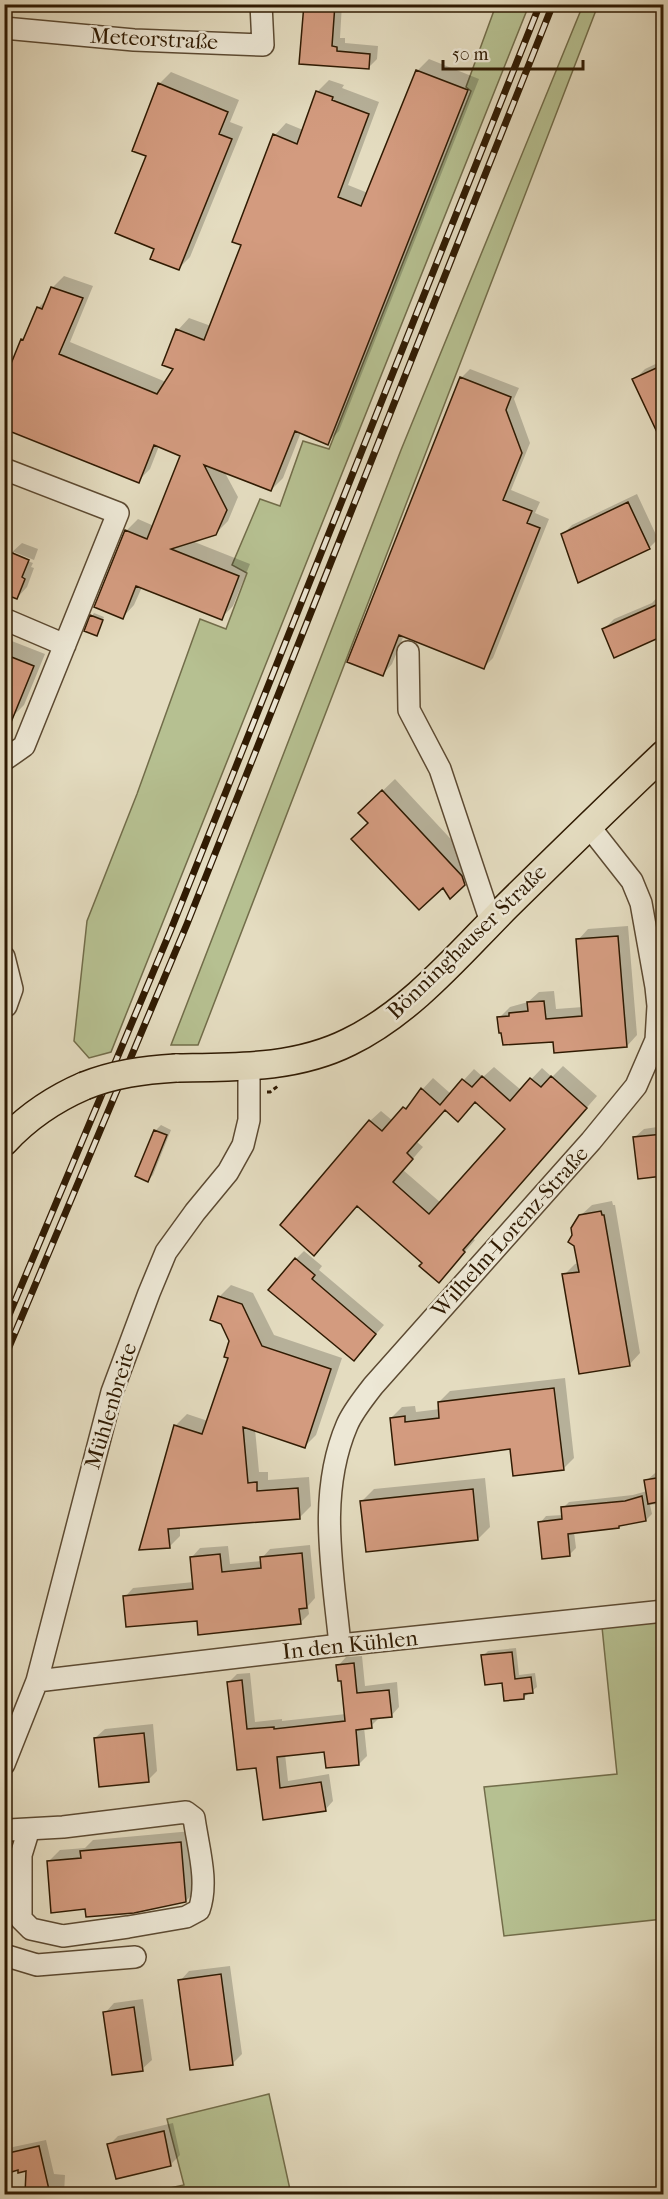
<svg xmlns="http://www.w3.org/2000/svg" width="668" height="2199" font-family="'IM FELL French Canon',serif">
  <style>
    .green { fill: #b6c091; stroke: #726d4a; stroke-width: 1.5 }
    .shadow { fill: #0003; fill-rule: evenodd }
    .building { fill: #d39b7f; stroke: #2f1a02; stroke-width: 1.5; fill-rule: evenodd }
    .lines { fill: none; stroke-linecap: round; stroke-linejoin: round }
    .minor-casing { stroke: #5c4a32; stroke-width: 24 }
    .major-casing { stroke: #2f1a02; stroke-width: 30 }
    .path { stroke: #2f1a02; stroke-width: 3; stroke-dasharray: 4.5 3; stroke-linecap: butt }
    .minor { stroke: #ede8d6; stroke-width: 21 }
    .major { stroke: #e4dcc0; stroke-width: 27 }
    .rail-casing { stroke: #2f1a02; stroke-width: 7 }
    .rail { stroke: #ede8d6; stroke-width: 4.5; stroke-dasharray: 14; stroke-linecap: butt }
    .major-bridge-casing { stroke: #2f1a02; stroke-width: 30; stroke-linecap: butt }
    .major-bridge { stroke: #e4dcc0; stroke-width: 27 }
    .labels { text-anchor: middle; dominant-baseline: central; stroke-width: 5; stroke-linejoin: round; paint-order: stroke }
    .street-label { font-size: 22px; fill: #2f1a02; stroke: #ede8d6 }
  </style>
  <rect width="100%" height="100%" fill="#e4dcc0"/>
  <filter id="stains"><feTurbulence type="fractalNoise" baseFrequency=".00333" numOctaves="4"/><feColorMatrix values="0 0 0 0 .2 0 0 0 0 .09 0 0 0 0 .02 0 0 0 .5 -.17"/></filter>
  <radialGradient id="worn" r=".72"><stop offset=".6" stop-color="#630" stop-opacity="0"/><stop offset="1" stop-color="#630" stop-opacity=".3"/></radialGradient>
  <path class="green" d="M 496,5 L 529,5 L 111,1052 L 89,1058 L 74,1041 L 87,921 L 137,794 L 200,619 L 226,629 L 247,573 L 232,565 L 260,499 L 280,506 L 303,441 L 329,449 L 471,91 L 466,87 Z
    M 583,5 L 598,5 L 198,1045 L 171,1045 L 401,450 Z
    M 663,1621 L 663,1919 L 504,1936 L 484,1787 L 617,1774 L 602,1627 Z
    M 269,2094 L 291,2194 L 142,2194 L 184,2185 L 167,2119 Z"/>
  <path class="shadow" d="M 305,4 L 342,4 L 340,38 L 345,38 L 345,43 L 378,46 L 377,59 L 368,68 L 301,63 Z
    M 657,4 L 664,4 L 664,23 Z
    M 429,59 L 479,79 L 339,431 L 327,443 L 301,432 L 283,478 L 271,490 L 224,471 L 238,497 L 228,521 L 216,533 L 192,541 L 250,564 L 233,606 L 221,618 L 142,587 L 134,605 L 123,617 L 126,531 L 138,519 L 154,526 L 182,455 L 159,446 L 150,469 L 138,481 L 4,427 L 4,373 L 9,374 L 22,339 L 27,335 L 38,308 L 49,297 L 53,287 L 64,276 L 93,286 L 70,342 L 166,382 L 175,368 L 178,330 L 189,318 L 211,326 L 243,244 L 275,135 L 286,123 L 303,130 L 318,91 L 329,80 L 344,85 L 342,88 L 379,102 L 348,185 L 368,193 L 417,71 Z
    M 171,72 L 239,100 L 230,122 L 243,127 L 190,257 L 178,269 L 156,248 L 148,155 L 159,84 Z
    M 664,360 L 664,441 L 634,380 L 645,369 Z
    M 470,369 L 519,388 L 514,399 L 530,443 L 511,490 L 540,502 L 535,513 L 549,519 L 493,658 L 484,667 L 404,635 L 392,664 L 383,674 L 461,378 Z
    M 637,494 L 658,539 L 649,548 L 562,535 L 572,525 Z
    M 22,543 L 38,549 L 34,560 L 14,552 L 14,556 L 33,563 L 31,567 L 34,568 L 27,587 L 17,598 L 4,593 L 4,556 L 9,558 L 11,553 Z
    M 664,590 L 664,635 L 615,656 L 603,630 L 614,619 L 652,603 Z
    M 94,613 L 104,617 L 96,634 L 92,616 Z
    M 4,638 L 45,654 L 24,705 L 12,717 L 4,714 Z
    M 395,779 L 474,864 L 477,872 L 464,884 L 444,886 L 369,823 L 372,801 Z
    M 628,926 L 637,1035 L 627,1046 L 499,1018 L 510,1007 L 528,1002 L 539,992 L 554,991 L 556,1009 L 583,1007 L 578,940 L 588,929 Z
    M 563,1066 L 597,1096 L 472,1238 L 475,1240 L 449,1270 L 424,1263 L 357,1205 L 370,1121 L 381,1111 L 393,1121 L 433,1078 L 451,1094 L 474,1069 L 483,1077 L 494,1067 L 521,1090 L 542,1068 L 552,1077 ZM 476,1101 L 507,1129 L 441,1203 L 403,1170 L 423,1147 L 417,1142 L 446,1109 Z
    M 161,1125 L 171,1130 L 153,1175 L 148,1180 L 155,1131 Z
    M 664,1126 L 664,1175 L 639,1177 L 634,1138 L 644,1129 Z
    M 612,1201 L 613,1205 L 615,1205 L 640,1353 L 629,1365 L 564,1275 L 575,1264 L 579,1263 L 580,1216 L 592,1205 Z
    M 304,1251 L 322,1266 L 319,1270 L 384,1325 L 362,1350 L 296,1259 Z
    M 231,1285 L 253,1293 L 274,1335 L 342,1358 L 316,1435 L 305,1446 L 255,1429 L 259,1472 L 268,1472 L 268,1480 L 309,1477 L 311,1506 L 300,1517 L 180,1527 L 180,1536 L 169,1547 L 141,1549 L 176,1425 L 187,1414 L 208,1421 L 230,1357 L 231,1340 L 222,1323 L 212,1319 L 220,1296 Z
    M 565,1378 L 574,1458 L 563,1469 L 511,1447 L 397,1463 L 391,1418 L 402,1407 L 415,1406 L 416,1412 L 440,1409 L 439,1402 L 450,1391 Z
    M 662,1467 L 664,1503 L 650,1505 L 652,1514 L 646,1520 L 622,1524 L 619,1527 L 574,1532 L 576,1548 L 570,1554 L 540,1523 L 546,1516 L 563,1515 L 563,1508 L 569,1502 L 633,1495 L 647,1491 L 646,1481 Z
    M 485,1478 L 490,1527 L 478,1539 L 362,1501 L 374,1489 Z
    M 310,1545 L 315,1598 L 308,1606 L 309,1614 L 300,1623 L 198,1619 L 125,1597 L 133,1588 L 194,1582 L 192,1557 L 200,1548 L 228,1546 L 230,1564 L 262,1561 L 262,1558 L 270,1549 Z
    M 516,1648 L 519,1675 L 535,1673 L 537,1687 L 523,1698 L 483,1656 L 488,1651 Z
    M 362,1656 L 365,1686 L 397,1682 L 399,1707 L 391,1716 L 379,1718 L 371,1726 L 364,1727 L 367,1756 L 359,1764 L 325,1750 L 285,1754 L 288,1781 L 329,1774 L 333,1801 L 325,1810 L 265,1818 L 257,1766 L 229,1682 L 237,1674 L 250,1673 L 255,1722 L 282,1719 L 282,1721 L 346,1714 L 343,1679 L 338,1666 L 346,1657 Z
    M 153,1724 L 157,1771 L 148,1780 L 95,1738 L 105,1729 Z
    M 192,1831 L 197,1889 L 186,1901 L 86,1908 L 48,1862 L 60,1850 L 85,1848 L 93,1840 Z
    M 230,1966 L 242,2054 L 232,2064 L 180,1981 L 189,1971 Z
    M 143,1999 L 152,2060 L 142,2069 L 105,2013 L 114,2003 Z
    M 173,2123 L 180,2155 L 171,2164 L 109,2145 L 118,2136 Z
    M 46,2140 L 54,2174 L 65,2175 L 64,2194 L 26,2194 L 27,2170 L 6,2155 L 13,2147 Z"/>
  <path class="building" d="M 304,4 L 335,4 L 332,46 L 337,47 L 337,51 L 370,54 L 369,69 L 299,64 Z
    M 416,70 L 468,90 L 328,445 L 295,431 L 271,491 L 204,465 L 227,510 L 216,535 L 171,549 L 239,576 L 222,620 L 136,586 L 123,619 L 94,607 L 125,530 L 147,539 L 180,456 L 154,445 L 139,483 L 4,429 L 4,381 L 21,339 L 23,340 L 37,307 L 42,309 L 51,287 L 83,298 L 59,354 L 157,394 L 173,369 L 162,365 L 176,329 L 204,340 L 241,245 L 232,242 L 273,134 L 297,144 L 316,91 L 333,97 L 332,100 L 369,114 L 338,197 L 361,206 Z
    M 158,83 L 228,112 L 219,134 L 232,139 L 179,270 L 150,259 L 154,249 L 115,233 L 146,156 L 132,151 Z
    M 663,365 L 663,445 L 632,379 Z
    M 460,377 L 511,397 L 506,410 L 522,453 L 503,500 L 532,511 L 527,523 L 540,528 L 484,669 L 399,635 L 383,676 L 347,662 Z
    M 628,502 L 650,549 L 578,583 L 561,534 Z
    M 10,552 L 29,560 L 22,577 L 25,579 L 17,599 L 4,594 L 4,566 Z
    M 663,602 L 663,636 L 614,658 L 602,629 Z
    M 90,615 L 103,620 L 97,636 L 84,631 Z
    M 4,654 L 34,666 L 5,737 L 4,737 Z
    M 382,790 L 462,876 L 465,885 L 450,899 L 443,888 L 419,910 L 351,839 L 368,823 L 358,813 Z
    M 618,936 L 627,1047 L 554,1053 L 553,1042 L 503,1045 L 501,1033 L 499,1033 L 497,1017 L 509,1016 L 509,1013 L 528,1011 L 527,1002 L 544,1001 L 546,1019 L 582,1016 L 576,939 Z
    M 482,1076 L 510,1101 L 530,1078 L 541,1087 L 551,1076 L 587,1108 L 463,1250 L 465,1252 L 439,1283 L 419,1266 L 422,1263 L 357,1206 L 314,1256 L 280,1225 L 369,1120 L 382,1131 L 403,1107 L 406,1109 L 421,1088 L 440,1105 L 462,1079 L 472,1087 ZM 475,1102 L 505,1129 L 429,1214 L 393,1182 L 413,1159 L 407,1153 L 445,1110 L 458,1122 Z
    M 154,1130 L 167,1135 L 148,1182 L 135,1176 Z
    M 663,1134 L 663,1176 L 638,1179 L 633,1137 Z
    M 601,1211 L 602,1215 L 604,1215 L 630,1366 L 579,1374 L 562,1274 L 579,1272 L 574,1246 L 568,1242 L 572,1235 L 571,1228 L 579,1215 Z
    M 295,1258 L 315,1275 L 312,1279 L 376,1334 L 354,1361 L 268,1290 Z
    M 218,1296 L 242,1304 L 262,1346 L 331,1369 L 305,1448 L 243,1427 L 248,1483 L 257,1482 L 257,1491 L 298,1488 L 300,1519 L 168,1529 L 170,1548 L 139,1550 L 174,1425 L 202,1434 L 228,1358 L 224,1357 L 229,1341 L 221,1324 L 210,1320 Z
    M 554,1388 L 564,1470 L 513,1476 L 510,1449 L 395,1465 L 390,1418 L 405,1416 L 405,1422 L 439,1418 L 438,1402 Z
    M 663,1477 L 663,1501 L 648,1504 L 644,1480 Z
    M 473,1489 L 478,1540 L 366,1552 L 360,1501 Z
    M 642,1496 L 646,1521 L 619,1526 L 619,1528 L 568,1534 L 570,1556 L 542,1559 L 538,1522 L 562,1519 L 561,1507 L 625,1501 Z
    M 302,1553 L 307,1608 L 299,1609 L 301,1624 L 198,1635 L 197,1621 L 126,1627 L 123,1596 L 193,1589 L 190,1557 L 220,1554 L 222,1572 L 261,1568 L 260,1557 Z
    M 512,1652 L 515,1679 L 531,1677 L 533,1693 L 524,1694 L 524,1699 L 504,1701 L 502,1683 L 485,1685 L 481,1655 Z
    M 354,1663 L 357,1693 L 389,1690 L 392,1717 L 371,1719 L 372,1728 L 356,1730 L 359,1765 L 326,1768 L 324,1752 L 277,1757 L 280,1788 L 321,1782 L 326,1811 L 263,1820 L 256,1768 L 237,1770 L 227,1682 L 242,1680 L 247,1729 L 274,1727 L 274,1729 L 345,1721 L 341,1681 L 338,1681 L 336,1665 Z
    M 144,1733 L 149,1782 L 99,1787 L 94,1738 Z
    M 181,1842 L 186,1902 L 134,1913 L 86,1917 L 85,1909 L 51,1913 L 47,1861 L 81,1858 L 80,1851 Z
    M 221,1974 L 233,2065 L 190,2070 L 178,1980 Z
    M 134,2007 L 143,2071 L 112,2075 L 103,2012 Z
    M 164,2131 L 171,2166 L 116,2179 L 107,2144 Z
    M 39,2146 L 50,2194 L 25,2194 L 26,2171 L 18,2173 L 18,2170 L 8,2173 L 4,2154 Z"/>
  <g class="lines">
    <g class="minor-casing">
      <path id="minor" d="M 4,28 L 134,40 L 263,45 L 261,4
        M 4,469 L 118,513 L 24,746 L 4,760
        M 4,619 L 65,645
        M 408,652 L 409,710 L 440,769 L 491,922
        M 4,957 L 12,989 L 6,1006
        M 340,1645 C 333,1572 317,1495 347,1425 C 353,1411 364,1398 373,1386 L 591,1141 L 636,1086 L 656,1040 L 658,1006 L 656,987 L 641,903 L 632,881 L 588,825
        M 37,1681 L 340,1645 L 664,1611
        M 4,1764 L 37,1681 L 112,1392 L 149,1293 L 166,1252 L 195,1212 L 228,1172 L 243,1145 L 249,1120 L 249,1067
        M 4,1828 L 9,1830 L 63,1827 L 186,1812 L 194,1818 C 198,1847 209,1882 199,1910 L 186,1917 L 128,1927 L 63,1936 L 31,1929 L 21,1919 L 21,1855 L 29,1829
        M 4,1955 L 37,1965 L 135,1957"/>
    </g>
    <g class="major-casing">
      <path id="major" d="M 176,1068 C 235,1067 295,1069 349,1042 C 411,1012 459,954 507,906 C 559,855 611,804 664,754
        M 4,1142 C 27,1117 54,1099 84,1086"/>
    </g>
    <path class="path" d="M 267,1092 L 270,1092 L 278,1086"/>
    <use href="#minor" class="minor"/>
    <use href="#major" class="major"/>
    <g class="rail-casing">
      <path id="rail" d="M 4,1327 L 170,932 L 540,4
        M 4,1359 L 187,924 L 553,4"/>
    </g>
    <use href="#rail" class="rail"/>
    <g class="major-bridge-casing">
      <path id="major-bridge" d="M 84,1086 C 114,1074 143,1070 176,1068"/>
    </g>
    <use href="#major-bridge" class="major-bridge"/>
  </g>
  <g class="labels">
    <g class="street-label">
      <text transform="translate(154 39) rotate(3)">Meteorstraße</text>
      <text transform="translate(467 942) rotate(-44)">Bönninghauser Straße</text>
      <text transform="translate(510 1232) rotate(-48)">Wilhelm-Lorenz-Straße</text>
      <text transform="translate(111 1406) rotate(-73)">Mühlenbreite</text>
      <text transform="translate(350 1645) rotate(-6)">In den Kühlen</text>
    </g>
  </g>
  <rect width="668" height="2199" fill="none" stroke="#e4dcc0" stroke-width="24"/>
  <rect x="6" y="6" width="656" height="2187" fill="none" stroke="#2f1a02" stroke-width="3"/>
  <rect x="12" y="12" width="644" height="2175" fill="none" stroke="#2f1a02" stroke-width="1.5"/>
  <path d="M443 60v9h140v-9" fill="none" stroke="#2f1a02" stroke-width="3"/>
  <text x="452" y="60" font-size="18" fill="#2f1a02" stroke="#ede8d6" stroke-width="4.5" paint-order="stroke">50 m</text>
  <rect width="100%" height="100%" filter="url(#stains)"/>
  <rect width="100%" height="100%" fill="url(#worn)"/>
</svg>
